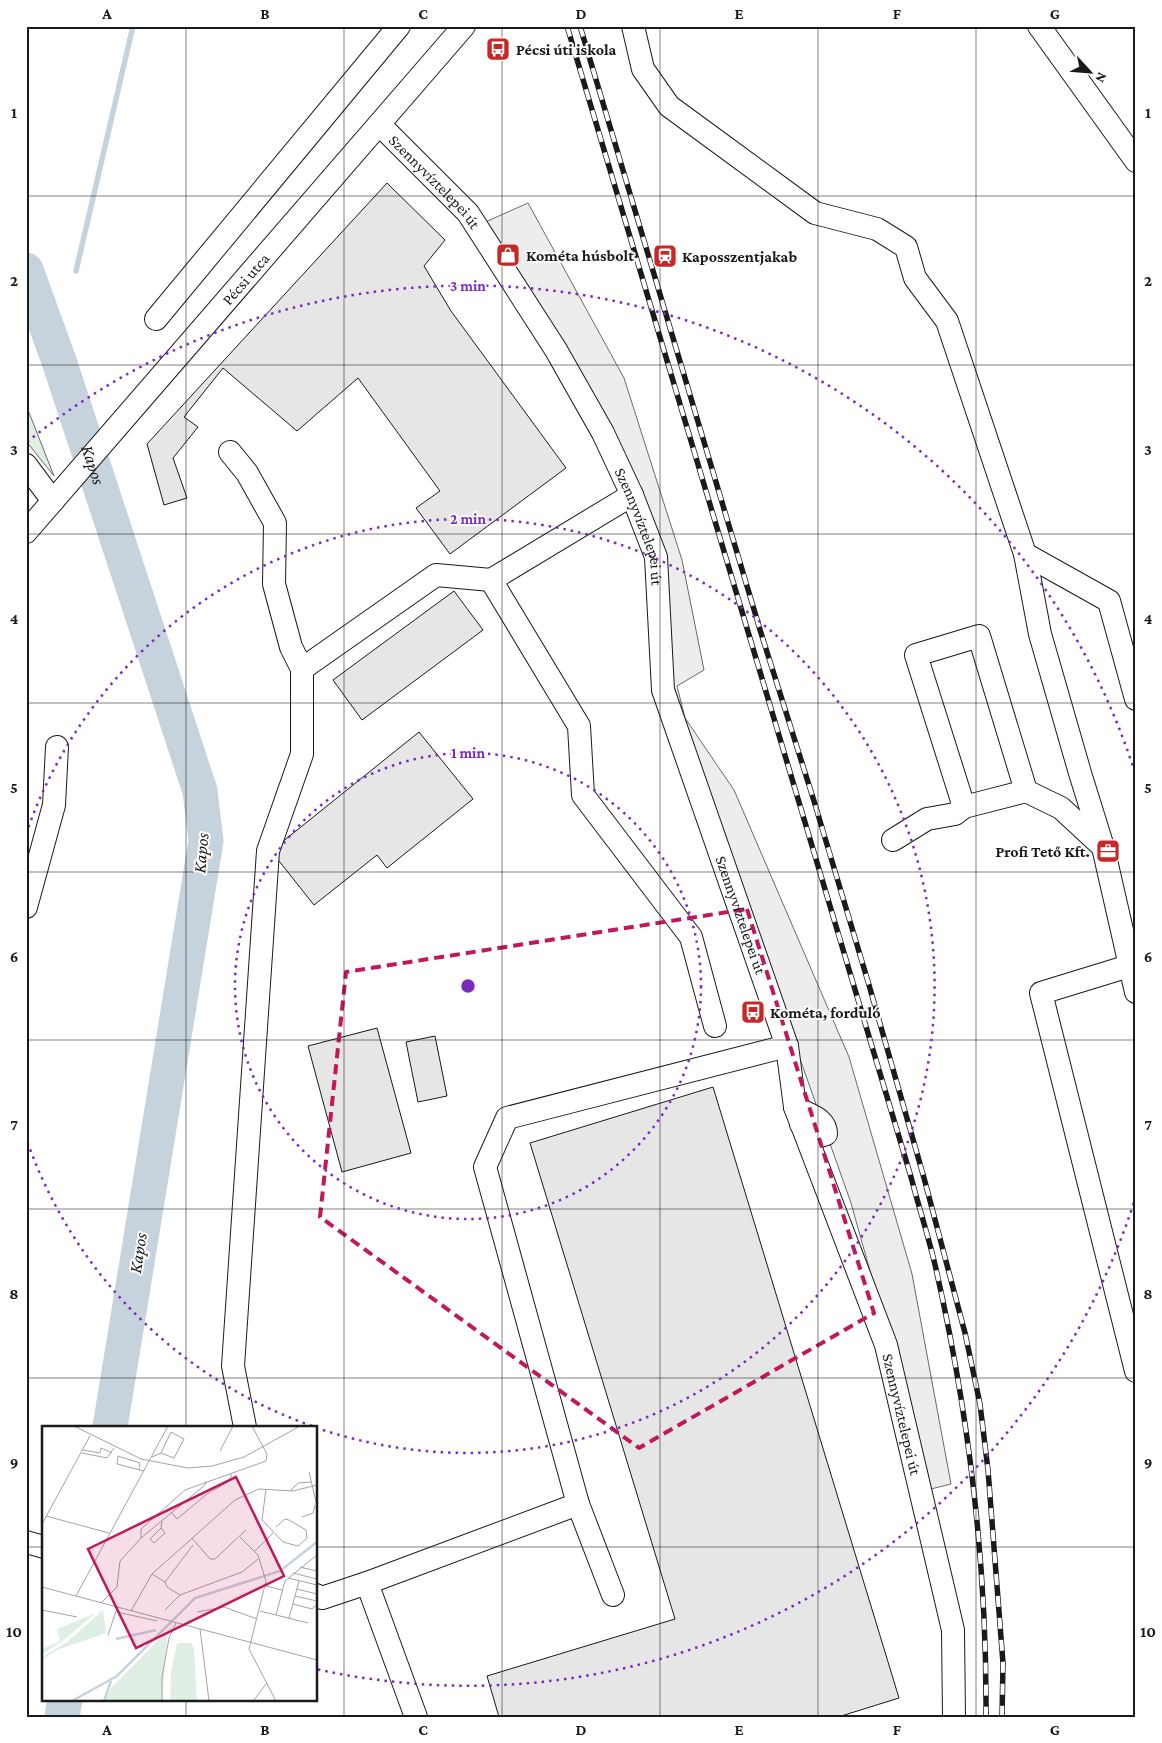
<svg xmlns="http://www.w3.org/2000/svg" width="1162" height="1743" font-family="'Crimson Pro',serif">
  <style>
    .green { fill: #e0efe3; stroke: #6a6a6a }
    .parking { fill: #ededed; stroke: #6a6a6a }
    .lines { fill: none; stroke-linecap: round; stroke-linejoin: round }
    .stream { stroke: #c6d2dc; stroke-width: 5.5 }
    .river { stroke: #c6d2dc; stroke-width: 35 }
    .building { fill: #e6e6e6; stroke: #1a1a1a }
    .minor-casing { stroke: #1a1a1a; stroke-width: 24 }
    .minor { stroke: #fff; stroke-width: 22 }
    .rail-casing { stroke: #1a1a1a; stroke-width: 5.5 }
    .rail { stroke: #fff; stroke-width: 4; stroke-dasharray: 11; stroke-linecap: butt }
    .marked { fill: none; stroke: #c2185b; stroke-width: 4; stroke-dasharray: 10 6; stroke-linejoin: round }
    .grid { fill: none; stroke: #1a1a1a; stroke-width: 1; stroke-opacity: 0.55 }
    .ring { fill: none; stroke: #7b2cbf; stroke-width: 2.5; stroke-dasharray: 2.5 5 }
    .labels { text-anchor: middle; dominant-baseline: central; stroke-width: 4; stroke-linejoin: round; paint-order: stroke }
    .poi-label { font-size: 16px; font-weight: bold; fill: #1a1a1a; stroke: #fff; text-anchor: start }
    .street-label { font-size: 16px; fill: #1a1a1a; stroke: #fff }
    .water-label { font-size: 18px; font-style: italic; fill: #1a1a1a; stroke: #fff }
    .inset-river { fill: none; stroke: #c6d2dc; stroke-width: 2.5 }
    .inset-road { fill: none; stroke: #a3a3a3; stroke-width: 1 }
    .view { fill: #c2185b; fill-opacity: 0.15; stroke: #c2185b; stroke-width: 2.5 }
    .inset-edge { fill: none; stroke: #1a1a1a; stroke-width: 2.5 }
    .centre { fill: #7b2cbf; stroke: #fff; stroke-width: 2.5 }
    .ring-label { font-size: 15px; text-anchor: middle; font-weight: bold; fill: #7b2cbf; stroke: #fff; stroke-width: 4; stroke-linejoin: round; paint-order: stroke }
    .neatline { fill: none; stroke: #1a1a1a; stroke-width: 2 }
    .grid-label { font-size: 16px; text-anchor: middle; font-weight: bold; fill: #1a1a1a }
  </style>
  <rect width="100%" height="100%" fill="#fff"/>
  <path class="green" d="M 26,405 L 54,476 L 26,441 Z"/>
  <path class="parking" d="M 528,203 L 624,378 L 682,560 L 704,670 L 677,686 L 685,718 L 734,790 L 849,1057 L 912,1274 L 951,1484 L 931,1489 L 851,1203 L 680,720 L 666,665 L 659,556 L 474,227 Z"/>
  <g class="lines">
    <path class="stream" d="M 76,271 L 133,26"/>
    <g class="river">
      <path id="s1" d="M 26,270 L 59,361 L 200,791 L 206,841 L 110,1427"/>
      <path d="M 62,1717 L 65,1699"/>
    </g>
  </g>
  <path class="building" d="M 387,183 L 445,240 L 424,266 L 451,311 L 566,468 L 450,554 L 416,508 L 440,491 L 358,378 L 297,431 L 223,368 L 184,417 L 198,427 L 173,458 L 187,498 L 164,505 L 147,444 Z
    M 454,591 L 483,630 L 362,720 L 333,680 Z
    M 419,732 L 473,799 L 387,868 L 377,855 L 314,905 L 271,851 Z
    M 377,1028 L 411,1153 L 342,1172 L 308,1046 Z
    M 435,1036 L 447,1096 L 418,1102 L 406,1042 Z
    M 713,1087 L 899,1698 L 838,1717 L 499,1717 L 487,1676 L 675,1619 L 530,1143 Z"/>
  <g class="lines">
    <g class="minor-casing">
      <g id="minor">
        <path d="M 633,26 L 643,69 L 669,106 L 815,213 L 877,229 L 906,247 L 915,278 L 947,321 L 1025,554 L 1109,601 L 1136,699"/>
        <path d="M 1039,26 L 1136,161"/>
        <path id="s2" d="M 380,125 L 468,213 L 556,350 L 603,433 L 632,495 L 656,557 L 663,690 L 787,1046 L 795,1107 L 886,1345 L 953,1630 L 954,1717"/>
        <path d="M 156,319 L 399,26"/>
        <path d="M 230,452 L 247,473 L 275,523 L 274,584 L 291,647 L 302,669"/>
        <path d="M 26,465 L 53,501"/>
        <path d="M 632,495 L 491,580 L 579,726 L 583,795 L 691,937 L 715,1026"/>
        <path id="s3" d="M 26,532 L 464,26"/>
        <path d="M 1025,554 L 1040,634 L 1080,773 L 1103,847 L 1136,992"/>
        <path d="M 1026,791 L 964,807 L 916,655 L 979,636 L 1026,791 L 1061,808 L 1103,847"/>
        <path d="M 893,840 L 927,819 L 955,814 L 964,807"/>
        <path d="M 26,907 L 54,805 L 57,747"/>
        <path d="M 1129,966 L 1041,993 L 1136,1371"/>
        <path d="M 795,1107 C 807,1115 826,1117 826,1134 L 820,1136 L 809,1133 L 801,1124"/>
        <path d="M 245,1427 L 233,1366 L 268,851 L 302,754 L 302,669 L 436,575 L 491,580"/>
        <path d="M 26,1542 L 44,1547"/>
        <path d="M 367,1583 L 416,1717"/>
        <path d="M 316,1595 L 322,1598 L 367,1583 L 578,1504"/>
        <path d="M 613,1595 L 578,1504 L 485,1167 L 507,1118 L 787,1046"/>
      </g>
    </g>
    <use href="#minor" class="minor"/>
    <g class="rail-casing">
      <path id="rail" d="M 567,26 L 911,1177 C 919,1208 929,1238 936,1269 C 969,1415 987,1567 986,1717
        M 580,26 L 761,633 L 814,801 L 869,985 L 924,1178 L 965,1333 L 980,1404 L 988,1470 L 1003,1663 L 1002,1717"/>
    </g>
    <use href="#rail" class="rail"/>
  </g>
  <path class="marked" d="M 747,909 L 874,1313 L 639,1448 L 320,1217 L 346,972 Z"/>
  <path class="grid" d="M 186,26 L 186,1427M 344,26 L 344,1717M 502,26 L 502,1717M 660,26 L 660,1717M 818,26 L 818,1717M 976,26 L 976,1717M 26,196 L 1136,196M 26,365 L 1136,365M 26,534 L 1136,534M 26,703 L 1136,703M 26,872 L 1136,872M 26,1040 L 1136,1040M 26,1209 L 1136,1209M 26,1378 L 1136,1378M 26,1547 L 44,1547M 316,1547 L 1136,1547M 186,1699 L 186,1717"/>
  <g class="ring">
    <circle cx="468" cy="986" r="233"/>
    <path d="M312 1426A467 467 0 0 1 26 1138M26 834A467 467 0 1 1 320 1429"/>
    <path d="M1136 1196A700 700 0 0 1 316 1669M27 442A700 700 0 0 1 1136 776"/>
  </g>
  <defs>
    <g id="bus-square" transform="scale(1.25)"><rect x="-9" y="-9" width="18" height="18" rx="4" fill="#c62828" stroke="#fff"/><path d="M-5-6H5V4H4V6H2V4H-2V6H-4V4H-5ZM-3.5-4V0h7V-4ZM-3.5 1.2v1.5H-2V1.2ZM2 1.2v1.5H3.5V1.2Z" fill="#fff"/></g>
    <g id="shop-square" transform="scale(1.25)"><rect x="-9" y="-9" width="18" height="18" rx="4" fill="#c62828" stroke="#fff"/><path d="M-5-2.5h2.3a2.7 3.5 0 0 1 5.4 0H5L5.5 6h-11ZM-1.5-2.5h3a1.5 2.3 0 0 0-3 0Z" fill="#fff"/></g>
    <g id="station-square" transform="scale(1.25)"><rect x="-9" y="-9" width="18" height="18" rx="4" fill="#c62828" stroke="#fff"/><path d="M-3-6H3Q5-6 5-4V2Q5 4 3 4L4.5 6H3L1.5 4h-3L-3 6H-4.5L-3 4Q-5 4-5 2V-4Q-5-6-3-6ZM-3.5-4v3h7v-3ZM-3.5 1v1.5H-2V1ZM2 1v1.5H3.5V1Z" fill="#fff"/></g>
    <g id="office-square" transform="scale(1.25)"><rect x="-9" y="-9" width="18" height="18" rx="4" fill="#c62828" stroke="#fff"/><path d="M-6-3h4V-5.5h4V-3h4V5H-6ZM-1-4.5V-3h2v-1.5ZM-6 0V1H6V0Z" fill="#fff"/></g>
  </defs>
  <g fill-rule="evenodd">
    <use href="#bus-square" x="498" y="49"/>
    <use href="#shop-square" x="508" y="255"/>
    <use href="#station-square" x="665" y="256"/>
    <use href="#office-square" x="1108" y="851"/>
    <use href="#bus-square" x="753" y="1012"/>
  </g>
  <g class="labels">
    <g class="poi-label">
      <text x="516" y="49">Pécsi úti iskola</text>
      <text x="526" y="255">Kométa húsbolt</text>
      <text x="682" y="256">Kaposszentjakab</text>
      <text x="1090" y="851" text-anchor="end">Profi Tető Kft.</text>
      <text x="770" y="1012">Kométa, forduló</text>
    </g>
    <g class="street-label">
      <text stroke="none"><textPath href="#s2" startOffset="79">Szennyvíztelepei út</textPath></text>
      <text stroke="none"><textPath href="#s3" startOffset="335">Pécsi utca</textPath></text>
      <text stroke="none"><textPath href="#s2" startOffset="484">Szennyvíztelepei út</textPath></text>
      <text stroke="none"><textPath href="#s2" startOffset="889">Szennyvíztelepei út</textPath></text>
      <text stroke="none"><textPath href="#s2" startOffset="1415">Szennyvíztelepei út</textPath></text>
    </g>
    <g class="water-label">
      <text stroke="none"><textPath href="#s1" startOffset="206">Kapos</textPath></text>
      <text transform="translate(201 853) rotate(-85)">Kapos</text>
      <text transform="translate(138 1253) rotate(-81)">Kapos</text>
    </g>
  </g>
  <g transform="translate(42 1426)">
    <rect width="275" height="275" fill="#fff"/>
    <path d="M 61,184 L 64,207 L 15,224 L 1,233 L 0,239 L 0,231 L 25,216 ZM 54,187 L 19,216 L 0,228 L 0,223 L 18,215 L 15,203 ZM 132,198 L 125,212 L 120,275 L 64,275 L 68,263 ZM 135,217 L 149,217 L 152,222 L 155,275 L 128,275 L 129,246 Z" fill="#e0efe3"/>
    <path class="inset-river" d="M 74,213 L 114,204M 30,275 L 75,250 L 153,172 L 238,145 L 275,116M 62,275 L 69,255"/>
    <path class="inset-road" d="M 32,0 L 99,33 L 146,42 L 170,40 L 202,31 L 258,0M 41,24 L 58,27 L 59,22 L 70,27M 178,25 L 191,0M 40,27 L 65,32 L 72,22M 110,31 L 119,27 L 132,32 L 142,13 L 129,6 L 119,27M 97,44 L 98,37 L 76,30 L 75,38 L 102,45M 267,46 L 275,80M 224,63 L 220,94 L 241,116 L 256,120 L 265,112 L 264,104 L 247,94 L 243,93 L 234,101M 248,65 L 256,57 L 269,56M 129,86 L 135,93 L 165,68 L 189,54 L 189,47M 4,90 L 67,107M 260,91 L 271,87 L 273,79M 0,98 L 48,10M 119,102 L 123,107 L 112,117 L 108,113 L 119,102 L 120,95M 198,111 L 216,129 L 224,155 L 207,223 L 234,275M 99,112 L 163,59 L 164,55M 150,112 L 168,133 L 173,133 L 204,104M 213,125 L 231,107M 258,141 L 275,145M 251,147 L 275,153M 110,148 L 123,156 L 151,119M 246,152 L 275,159M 123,156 L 125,161 L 138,169 L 200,146 L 216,133M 224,160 L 240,164M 0,161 L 275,234M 255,163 L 275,168M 34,170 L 126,0M 253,170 L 275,175M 59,177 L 75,161 L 78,135 L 99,112 L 99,103 L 143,64 L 224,35 L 225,28 L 210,0M 251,178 L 270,183 L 275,178M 75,181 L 75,186 L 115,195M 0,184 L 35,191M 123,184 L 138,169M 89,185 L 110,148 L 193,74 L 217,63 L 251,65 L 275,59M 218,185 L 234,189 L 243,155 L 275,129M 155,186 L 182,181 L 215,193M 234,189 L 266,197M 247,192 L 257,155M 158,203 L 167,275M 66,209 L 74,185M 120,275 L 120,251 L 127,212 L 134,197M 211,275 L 225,257"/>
    <path class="view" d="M 194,51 L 242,150 L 94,222 L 46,123 Z"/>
    <rect width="275" height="275" class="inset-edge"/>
  </g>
  <circle cx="468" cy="986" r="8" class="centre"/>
  <g class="ring-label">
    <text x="468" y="291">3 min</text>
    <text x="468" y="524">2 min</text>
    <text x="468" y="758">1 min</text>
  </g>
  <rect width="1162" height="1743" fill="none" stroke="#ffffff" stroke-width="55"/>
  <g transform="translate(1090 72) rotate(116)" stroke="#ffffff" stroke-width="4" paint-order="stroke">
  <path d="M0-4L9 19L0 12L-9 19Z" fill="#1a1a1a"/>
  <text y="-8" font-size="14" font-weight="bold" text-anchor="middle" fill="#1a1a1a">N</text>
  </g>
  <rect x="28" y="28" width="1106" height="1688" class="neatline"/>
  <g class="grid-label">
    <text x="107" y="19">A</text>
    <text x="265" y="19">B</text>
    <text x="423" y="19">C</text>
    <text x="581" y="19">D</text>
    <text x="739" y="19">E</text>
    <text x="897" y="19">F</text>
    <text x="1055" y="19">G</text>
    <text x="14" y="118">1</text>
    <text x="1148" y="118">1</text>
    <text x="14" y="286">2</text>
    <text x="1148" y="286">2</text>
    <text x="14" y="455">3</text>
    <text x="1148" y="455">3</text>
    <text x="14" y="624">4</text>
    <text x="1148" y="624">4</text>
    <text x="14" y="793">5</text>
    <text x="1148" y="793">5</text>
    <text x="14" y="962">6</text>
    <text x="1148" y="962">6</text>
    <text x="14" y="1130">7</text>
    <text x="1148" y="1130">7</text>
    <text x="14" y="1299">8</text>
    <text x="1148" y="1299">8</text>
    <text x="14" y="1468">9</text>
    <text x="1148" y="1468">9</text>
    <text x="14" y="1637">10</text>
    <text x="1148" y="1637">10</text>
    <text x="107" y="1735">A</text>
    <text x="265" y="1735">B</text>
    <text x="423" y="1735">C</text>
    <text x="581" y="1735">D</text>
    <text x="739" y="1735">E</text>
    <text x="897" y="1735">F</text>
    <text x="1055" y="1735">G</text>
  </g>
</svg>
